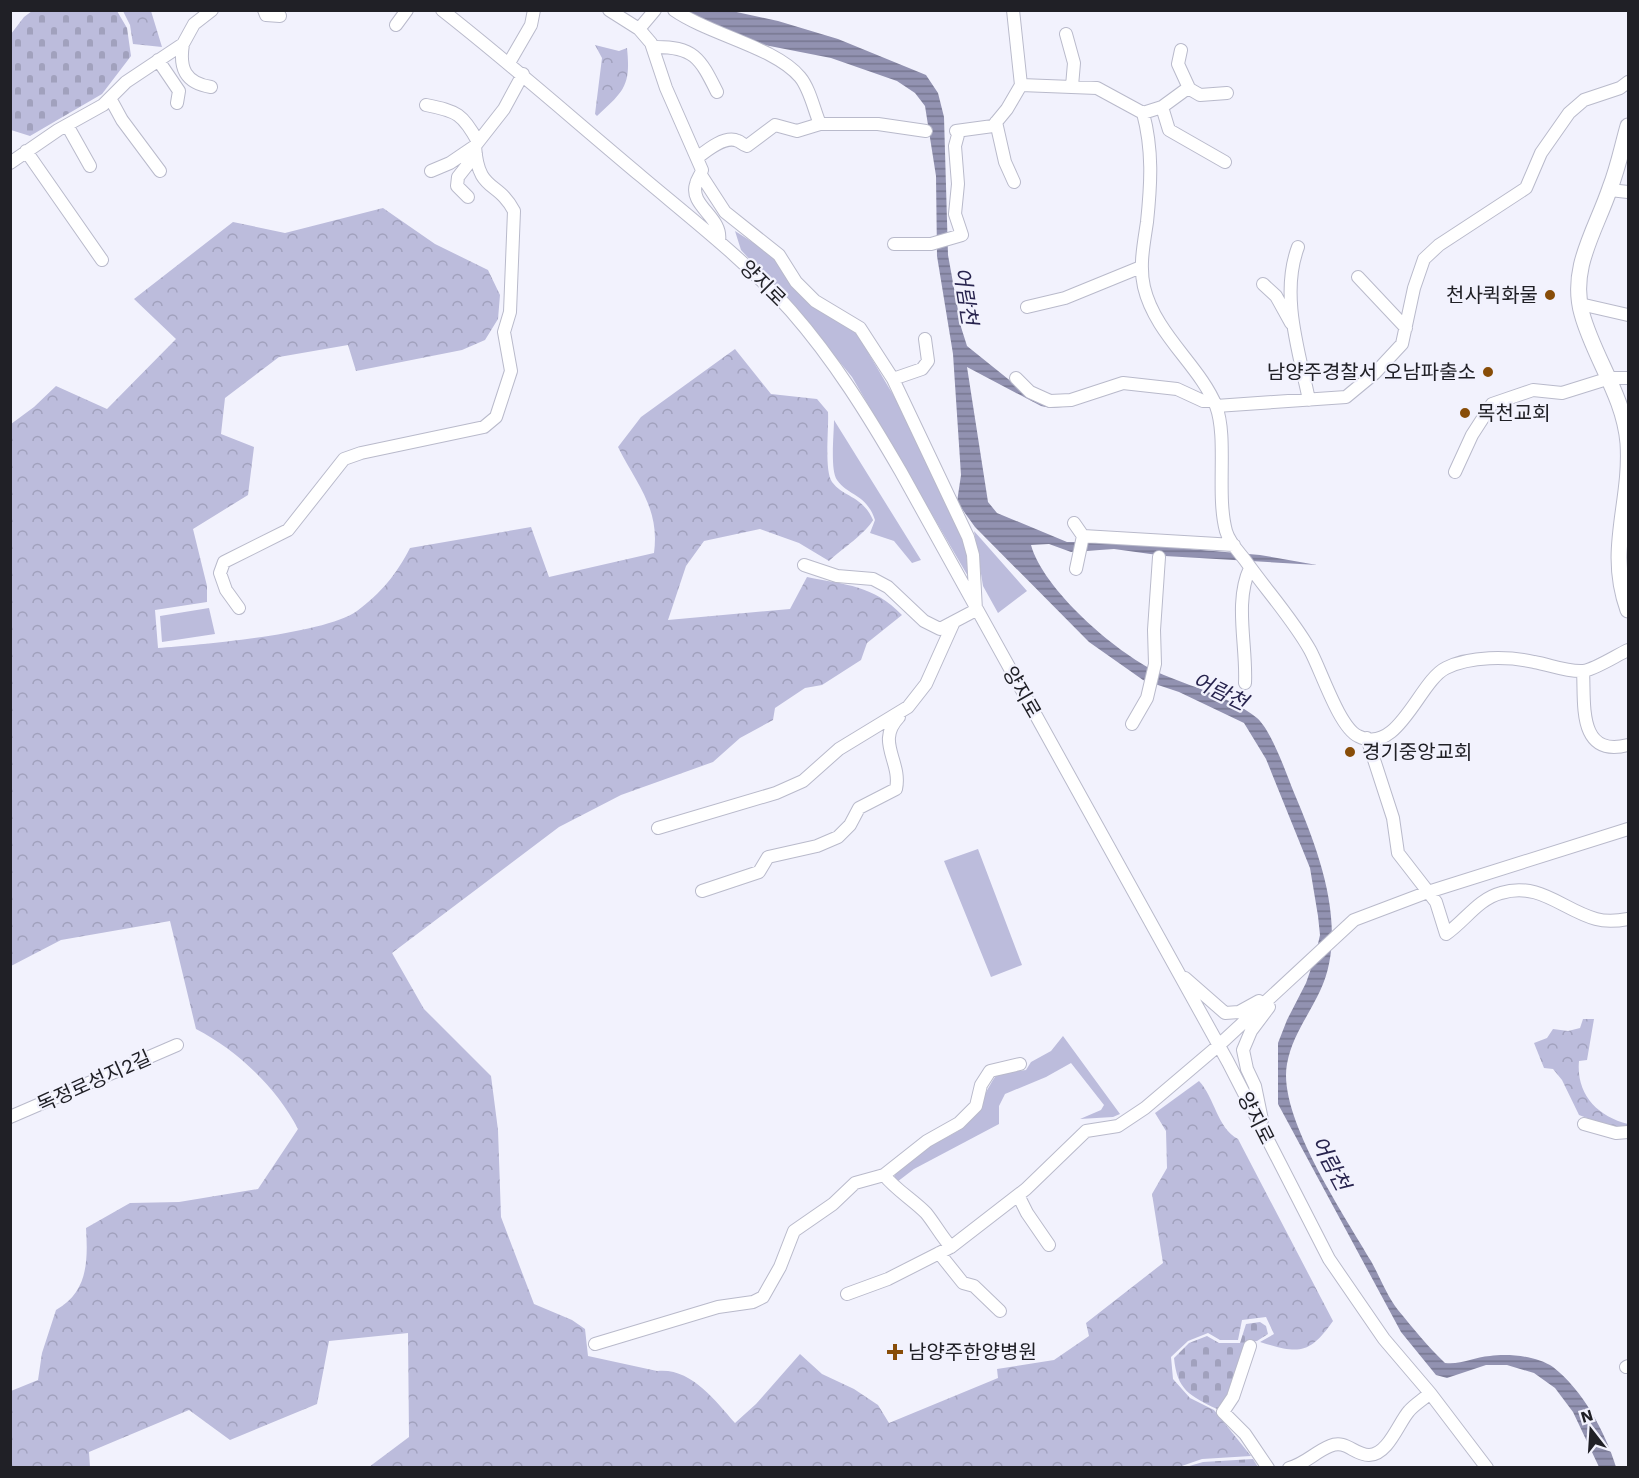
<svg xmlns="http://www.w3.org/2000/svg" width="1639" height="1478" font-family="'Work Sans','Noto Sans KR',sans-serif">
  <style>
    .green { fill: #bcbcdc }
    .forest { fill: url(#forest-crowns) }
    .cemetery { fill: url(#cemetery-stones) }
    .water { fill: url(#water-rules) }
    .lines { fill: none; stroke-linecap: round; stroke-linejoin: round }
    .minor-casing { stroke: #b9bacb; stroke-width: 14 }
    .major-casing { stroke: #b9bacb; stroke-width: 17 }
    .minor { stroke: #fff; stroke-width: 12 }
    .major { stroke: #fff; stroke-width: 15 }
    .poi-dot { fill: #884d08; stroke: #f2f2fd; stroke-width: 2 }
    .labels { text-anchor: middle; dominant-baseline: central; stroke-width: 4.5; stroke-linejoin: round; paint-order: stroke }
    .street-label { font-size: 20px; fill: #202026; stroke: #f2f2fd }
    .poi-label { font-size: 20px; fill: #202026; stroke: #f2f2fd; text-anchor: start }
    .water-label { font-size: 21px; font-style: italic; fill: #28244e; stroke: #f2f2fd }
  </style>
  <defs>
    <pattern id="forest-crowns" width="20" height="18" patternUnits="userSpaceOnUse" patternTransform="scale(1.5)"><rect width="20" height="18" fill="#bcbcdc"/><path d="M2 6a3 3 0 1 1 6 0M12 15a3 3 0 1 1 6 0" fill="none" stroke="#a1a1bd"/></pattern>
    <pattern id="cemetery-stones" width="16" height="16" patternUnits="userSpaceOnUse" patternTransform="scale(1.5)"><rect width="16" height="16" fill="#bcbcdc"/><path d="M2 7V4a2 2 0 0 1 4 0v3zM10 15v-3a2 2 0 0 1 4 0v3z" fill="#a1a1bd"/></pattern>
    <pattern id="water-rules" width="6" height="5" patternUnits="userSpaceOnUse" patternTransform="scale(1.5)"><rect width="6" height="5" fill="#9292b1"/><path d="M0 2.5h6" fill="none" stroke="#777790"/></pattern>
  </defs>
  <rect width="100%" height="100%" fill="#f2f2fd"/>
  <path class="green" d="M 735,231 L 774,256 L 856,332 L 895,398 L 965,543 L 969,578 L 852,377 L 796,309 L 741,250 Z
    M 834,420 L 921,560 L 912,563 L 894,541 L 870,533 L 875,520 C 866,493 849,497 837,480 C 830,470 834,434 834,420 Z
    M 974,531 L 1027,591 L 998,613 L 983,586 Z
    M 209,608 L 215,634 L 162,642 L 160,616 Z
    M 978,849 L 1022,965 L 991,977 L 944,861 Z
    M 1063,1036 L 1120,1114 L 1113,1117 L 1080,1119 L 1101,1110 L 1104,1105 L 1071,1063 L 1046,1077 L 1005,1094 L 999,1106 L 999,1124 L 914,1169 L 897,1182 L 894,1178 C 899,1157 941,1142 958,1131 C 978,1116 982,1096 995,1077 L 1000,1073 L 1026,1070 L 1031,1062 L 1051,1051 Z"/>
  <path class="forest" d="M 123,11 L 151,11 L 162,47 L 133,44 L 130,25 Z
    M 595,45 L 619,51 L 627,48 C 631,86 624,91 597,116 L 595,114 L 602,58 Z
    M 383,208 L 435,244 L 488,270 L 500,295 L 498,319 L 485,340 L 462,350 L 356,371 L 348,345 L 279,357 L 225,398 L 221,434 L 254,447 L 248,495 L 193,529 L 207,586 L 207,602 L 155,610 L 158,648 C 201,645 325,634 357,611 C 382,592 396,575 410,548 L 531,527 L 549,577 L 654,553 C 660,508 637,485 618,447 L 641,417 L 735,349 L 771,394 L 817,399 L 828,412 C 829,428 824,470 832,482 C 844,498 862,495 873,520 C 866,533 842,549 829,561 L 799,543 L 760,529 L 704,541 L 686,566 L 668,620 L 790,609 L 807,577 C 846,585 873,585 902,615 L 867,643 L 861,660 L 822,685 L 805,688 L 775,708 L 773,720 L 740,738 L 713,762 L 621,795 L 559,827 L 392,953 L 424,1009 L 491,1076 L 498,1130 L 501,1217 L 534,1304 L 572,1320 L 585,1329 L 588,1356 L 657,1371 C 690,1367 715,1400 735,1423 L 756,1404 L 800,1354 L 822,1374 L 854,1389 L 878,1405 L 889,1423 L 998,1378 L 997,1369 L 1054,1360 L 1089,1336 L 1086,1323 L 1163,1263 L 1152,1194 L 1167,1168 L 1166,1131 L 1155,1113 L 1199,1081 C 1215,1098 1217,1128 1238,1139 L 1333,1321 C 1309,1355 1299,1354 1260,1342 L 1274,1334 L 1266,1317 L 1242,1320 L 1238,1340 L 1220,1340 L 1208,1333 L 1188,1341 L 1171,1357 L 1173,1379 L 1190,1398 L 1214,1410 L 1251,1456 L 1202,1459 L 1176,1468 L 369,1467 L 409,1437 L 408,1333 L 329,1341 L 317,1404 L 230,1440 L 189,1410 L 89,1452 L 90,1467 L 11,1467 L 11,1391 L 38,1380 L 42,1353 L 56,1310 C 88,1292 88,1261 86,1228 L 130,1203 L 179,1202 L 258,1189 L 298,1129 C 277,1088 237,1050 196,1029 L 170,921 L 61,940 L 11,966 L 11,424 L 34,407 L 56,386 L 107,409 L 176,339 L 134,299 L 233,222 L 285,233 Z
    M 1583,1019 L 1594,1019 L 1587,1060 L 1579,1061 C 1576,1094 1597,1116 1628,1124 L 1628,1127 L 1611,1127 L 1579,1115 L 1562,1080 L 1553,1069 L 1544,1068 L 1534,1043 L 1547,1038 L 1553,1029 L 1568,1031 L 1580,1028 Z"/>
  <path class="cemetery" d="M 32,11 L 117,11 L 127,28 L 131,56 L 102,94 L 30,136 L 11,130 L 11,34 L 24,17 Z
    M 1260,1322 L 1266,1326 L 1268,1334 L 1257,1341 L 1247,1342 L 1228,1397 L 1217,1409 C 1190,1396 1177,1390 1174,1358 L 1189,1343 L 1207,1336 L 1219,1343 L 1240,1343 L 1246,1324 Z
    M 1253,1459 L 1258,1467 L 1186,1467 L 1203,1462 Z"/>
  <path class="water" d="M 688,11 L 732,11 L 778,21 L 838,39 L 926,75 L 938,93 L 944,117 L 948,255 L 961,327 L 967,346 L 1018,387 L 1042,402 L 1112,388 L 1168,389 L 1205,406 C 1194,405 1185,397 1174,395 C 1158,391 1134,388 1118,390 C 1090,394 1071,413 1041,406 L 967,367 L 988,502 L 997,513 L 1067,542 L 1109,542 L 1260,555 L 1317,565 L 1165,556 L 1114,549 L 1071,552 L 1049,544 L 1031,545 C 1043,589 1115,652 1157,672 C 1190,687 1228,695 1257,718 C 1272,731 1287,776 1295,795 C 1319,852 1349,930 1320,991 C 1309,1015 1292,1036 1287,1064 C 1277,1116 1345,1216 1371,1261 C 1380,1277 1387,1296 1398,1310 C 1413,1328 1428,1347 1445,1363 C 1461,1365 1474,1357 1490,1356 C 1508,1353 1537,1356 1553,1367 C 1582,1389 1606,1433 1616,1467 L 1599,1467 L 1573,1412 L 1555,1388 L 1534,1373 L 1507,1365 L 1486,1365 L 1447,1378 L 1436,1375 L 1401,1332 L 1278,1104 L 1278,1043 L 1287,1020 L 1306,983 L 1315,957 L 1320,935 L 1318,916 L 1310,868 L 1266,759 L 1244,723 L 1179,692 L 1143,680 L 1089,642 L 975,527 L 957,502 L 961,475 L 953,354 L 937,256 L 936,176 L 925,106 L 915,93 L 897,81 L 831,58 L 755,43 L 717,29 Z"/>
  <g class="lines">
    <g class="minor-casing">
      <path id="minor" d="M 264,10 L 266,15 L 280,16
        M 442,10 C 511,64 575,121 642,177 C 693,220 746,261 791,311 C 834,360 868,415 901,472 L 1228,1062 L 1329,1259 L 1384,1339 L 1430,1393 L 1487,1468
        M 609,10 L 639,29 L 651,43 L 666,88 L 702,170 C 701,175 697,179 696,184 C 689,206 723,217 719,241
        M 674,10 C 710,35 775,47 800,77 C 810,89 814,110 820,124
        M 396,25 L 407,10
        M 639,29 L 655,10
        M 1066,34 L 1074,63 L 1072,86
        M 183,44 C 179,68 185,83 211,87
        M 653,47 C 694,46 700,58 717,92
        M 1181,50 L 1178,64 L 1189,88
        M 158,60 L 179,91 L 177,103
        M 509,63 L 531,25 L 534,10
        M 1021,85 L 1097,88 L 1143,113 C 1153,150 1151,184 1147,222 C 1144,243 1139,265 1144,287 C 1155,334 1200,366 1216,406 C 1228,438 1216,494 1226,531 C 1229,542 1238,551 1245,560 C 1266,590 1292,618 1310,650 C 1321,670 1339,727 1358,736 C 1398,757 1419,681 1446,668 C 1470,656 1508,656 1534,662 C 1551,665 1566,672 1583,671 C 1594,670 1617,655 1628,650
        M 110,98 L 122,120 L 160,171
        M 426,105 C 457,111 463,114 478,142
        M 1162,107 L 1169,130 L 1225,162
        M 1143,113 L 1162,107 L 1188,88 L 1200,95 L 1227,93
        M 996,122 L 1005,162 L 1014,182
        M 67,125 L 90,166
        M 956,131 L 993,126 L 1007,109 L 1021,85 L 1013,10
        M 26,151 L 102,260
        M 697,158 C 707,150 725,135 738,141 C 741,142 743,145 747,146 L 775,125 L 797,131 L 820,124 L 878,124 L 926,131
        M 10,163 L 58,130 L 103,105 L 126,82 L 183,44 L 194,24 L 212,10
        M 431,171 L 450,163 L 475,146
        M 701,175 L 725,212 L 779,255 L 796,282 L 815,301 L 860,328 L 893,379 L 968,537 L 973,555 L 976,610 L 940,629 L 924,621 L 888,587 L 873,579 L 837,576 L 804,565
        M 1610,190 L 1628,192
        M 468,197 L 457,186 L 458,177 L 476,154
        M 894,244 L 931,244 L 962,235 L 955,214 L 958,184 L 955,146 L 959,131
        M 1298,247 C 1280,295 1299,351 1309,400
        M 1358,277 L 1406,328
        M 1263,284 L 1276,296 L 1291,323
        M 1580,304 L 1628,315
        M 1027,307 L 1065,298 L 1141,267
        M 1016,378 L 1030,392 L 1050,401 L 1071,400 L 1123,383 L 1177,389 L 1203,401 L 1212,401
        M 893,379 L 922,369 L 928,361 L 925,339
        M 1216,406 L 1346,397 L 1375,373 L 1402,344 L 1414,288 L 1424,259 L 1439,245 L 1526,188 L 1541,153 L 1569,113 L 1584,100 L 1620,88 L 1628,82
        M 1455,472 L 1472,435 L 1492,404 L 1533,390 L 1562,393 L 1610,378 L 1628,378
        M 1074,523 L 1083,536 L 1234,545
        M 1076,569 L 1083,536
        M 239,608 L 226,590 L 220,573 L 224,562 L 288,530 L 344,459 L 361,453 L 484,427 L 496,417 L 511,371 L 504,332 L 510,312 L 514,211 C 498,180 478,193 475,146 L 504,109 L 523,74
        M 1583,671 C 1585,703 1577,758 1628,745
        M 1245,683 C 1247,646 1234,602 1250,568
        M 1132,724 L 1147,698 L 1155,664 L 1154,630 L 1159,557
        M 1367,738 L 1393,818 L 1398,853 L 1436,902 L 1446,934 C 1465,921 1478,899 1501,893 C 1539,881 1563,910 1596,919 C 1607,922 1617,921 1628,919
        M 658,828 L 776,793 L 803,781 L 839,749 L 908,707 L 926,684 L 953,624
        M 702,891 L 759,872 L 768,857 L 817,846 L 838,837 L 850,825 L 859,808 L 896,789 C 902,761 875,742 899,717
        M 1185,978 L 1225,1013 L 1239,1012 L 1259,1001
        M 10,1117 L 177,1045
        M 1262,1120 L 1255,1086 L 1247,1069 L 1243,1050 L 1251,1031 L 1269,1007
        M 1584,1124 L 1616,1133 L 1628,1132
        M 884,1175 C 896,1190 912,1199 926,1213 C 935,1224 941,1236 951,1247
        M 1018,1195 L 1027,1213 L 1049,1245
        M 939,1253 L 963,1283 L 974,1286 L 1000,1311
        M 847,1294 L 888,1279 L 951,1247 L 1026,1189 L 1086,1131 L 1118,1126 L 1145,1108 L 1218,1046 L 1354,920 L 1428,892 L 1628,829
        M 595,1344 L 718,1307 L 753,1302 L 763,1297 L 780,1267 L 794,1231 L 833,1204 L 855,1183 L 884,1175 L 927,1141 L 959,1123 L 976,1106 L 981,1085 L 990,1071 L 1020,1064
        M 1250,1346 L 1233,1397 L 1223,1412 L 1245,1434 L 1268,1468
        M 1626,1367 L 1628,1366
        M 1289,1468 C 1305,1464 1315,1452 1330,1446 C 1346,1439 1354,1455 1369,1455 C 1388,1455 1399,1422 1409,1411 C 1415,1404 1424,1399 1430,1393"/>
    </g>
    <g class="major-casing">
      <path id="major" d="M 1628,126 C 1622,147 1618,168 1610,188 C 1596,230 1569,268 1582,314 C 1594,358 1624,396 1628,443 C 1632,504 1606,549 1628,610"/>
    </g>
    <use href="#minor" class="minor"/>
    <use href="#major" class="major"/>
  </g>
  <g class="poi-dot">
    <circle cx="1550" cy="295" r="6"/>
    <circle cx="1488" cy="372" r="6"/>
    <circle cx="1465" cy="413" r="6"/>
    <circle cx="1350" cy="752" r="6"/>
    <path d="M892 1343h6v6h6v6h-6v6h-6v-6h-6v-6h6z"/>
  </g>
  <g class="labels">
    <g class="street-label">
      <text transform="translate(763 283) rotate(45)">양지로</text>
      <text transform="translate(1022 692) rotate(60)">양지로</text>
      <text transform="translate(94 1081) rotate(-24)">독정로성지2길</text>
      <text transform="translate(1256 1118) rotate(63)">양지로</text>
    </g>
    <g class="poi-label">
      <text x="1538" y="295" text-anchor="end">천사퀵화물</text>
      <text x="1476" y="372" text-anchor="end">남양주경찰서 오남파출소</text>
      <text x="1477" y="413">목천교회</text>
      <text x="1362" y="752">경기중앙교회</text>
      <text x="908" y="1352">남양주한양병원</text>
    </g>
    <g class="water-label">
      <text transform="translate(966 296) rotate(81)">어람천</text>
      <text transform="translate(1220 691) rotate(26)">어람천</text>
      <text transform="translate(1331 1163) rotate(62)">어람천</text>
    </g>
  </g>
  <rect width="1639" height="1478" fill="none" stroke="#202026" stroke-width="24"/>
  <g transform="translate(1591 1430) rotate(343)" stroke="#f2f2fd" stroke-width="4.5" paint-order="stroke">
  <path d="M0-4.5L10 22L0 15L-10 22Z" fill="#202026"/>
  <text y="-9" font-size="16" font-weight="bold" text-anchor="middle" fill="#202026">N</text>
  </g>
</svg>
